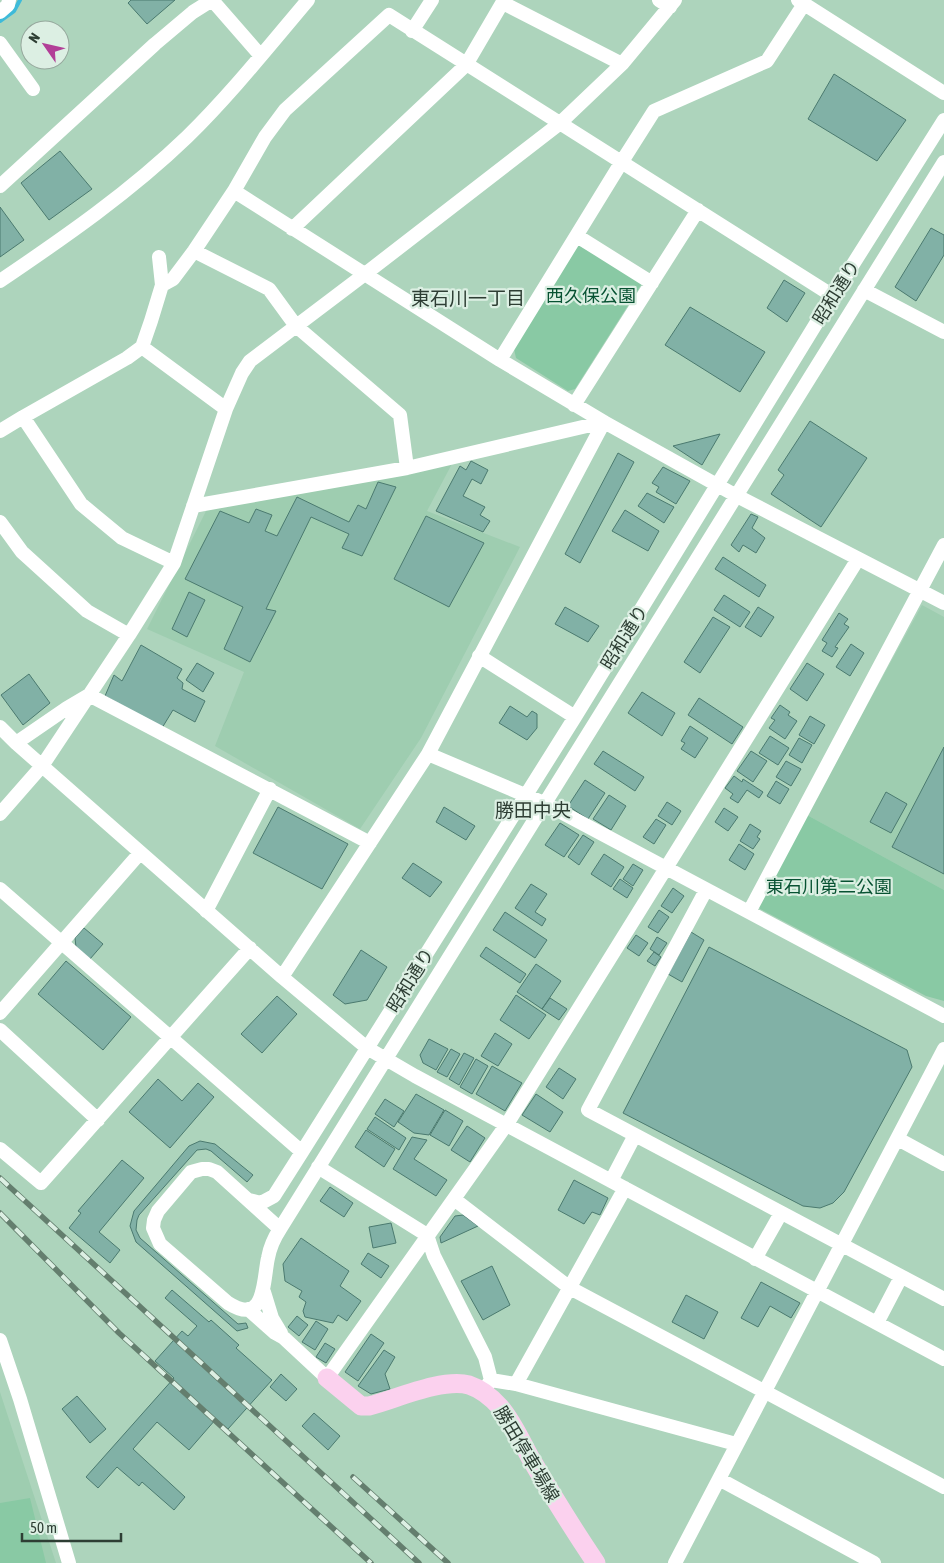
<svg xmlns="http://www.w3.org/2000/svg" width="944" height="1563" font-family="'Asap Condensed','Noto Sans JP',sans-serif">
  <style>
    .built { fill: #9ecdb0 }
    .green { fill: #89c9a4 }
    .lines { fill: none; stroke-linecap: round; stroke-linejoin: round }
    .stream { stroke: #3ebad9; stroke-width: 4 }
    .building { fill: #81b1a6; stroke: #4b7a6f }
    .minor { stroke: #fff; stroke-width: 14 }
    .major { stroke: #fbd1ee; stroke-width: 19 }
    .rail-casing { stroke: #647e6e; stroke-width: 5.5 }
    .rail { stroke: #dcefe3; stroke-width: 4; stroke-dasharray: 11; stroke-linecap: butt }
    .labels { text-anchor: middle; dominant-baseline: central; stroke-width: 4.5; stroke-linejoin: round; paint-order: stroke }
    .street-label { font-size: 18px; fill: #2e3e34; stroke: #dcefe3 }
    .park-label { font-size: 18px; fill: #075232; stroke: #dcefe3 }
    .neighbourhood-label { font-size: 19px; fill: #2e3e34; stroke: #dcefe3 }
  </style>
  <rect width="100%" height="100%" fill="#add4bc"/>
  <path class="built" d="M 454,460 L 427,511 L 520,547 L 421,738 L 360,829 L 215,746 L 244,672 L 147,629 L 208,507 Z
    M 922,605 L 944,617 L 944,890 L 807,815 Z
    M 0,1392 L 56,1563 L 0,1563 Z"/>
  <path class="green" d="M 578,245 L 640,279 L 641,285 L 575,389 L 568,391 L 516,358 L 514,349 Z
    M 807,815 L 944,890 L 944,1001 L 926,996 L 760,909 L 757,904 Z
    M 30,1498 L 46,1563 L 0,1563 L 0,1503 Z"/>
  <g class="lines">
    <path class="stream" d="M 0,21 L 14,11 L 20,0"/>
  </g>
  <path class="building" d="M 131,0 L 175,0 L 147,24 L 128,3 Z
    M 834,74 L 906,120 L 877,161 L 808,119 Z
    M 60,151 L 92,189 L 49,220 L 21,183 Z
    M 0,207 L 24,240 L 0,257 Z
    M 931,228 L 944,235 L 944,255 L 916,301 L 895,287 Z
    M 784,280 L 805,293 L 787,322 L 767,308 Z
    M 690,307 L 765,352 L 740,392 L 665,345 Z
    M 810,421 L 867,458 L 821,527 L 771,494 L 784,475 L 778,470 Z
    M 720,434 L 702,465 L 673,446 Z
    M 618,453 L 634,462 L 580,563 L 565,554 Z
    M 471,461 L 488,470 L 481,484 L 472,479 L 463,496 L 485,507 L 480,515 L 490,521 L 483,532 L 436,511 L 460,466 L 466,470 Z
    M 663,467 L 690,481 L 676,504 L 656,492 L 659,487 L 652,483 Z
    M 378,482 L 396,487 L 362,556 L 342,548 L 349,534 L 311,517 L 266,609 L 276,611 L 250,662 L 224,649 L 243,607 L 185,579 L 220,511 L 249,523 L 256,509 L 272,515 L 265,531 L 277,536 L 297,497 L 349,522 L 358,505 L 366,509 Z
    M 647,493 L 674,507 L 664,523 L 638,506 Z
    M 625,510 L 659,531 L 648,551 L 612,531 Z
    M 751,514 L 758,517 L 752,528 L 765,538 L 756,553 L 743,545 L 739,552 L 731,545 Z
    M 426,516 L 484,543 L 449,607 L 394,579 Z
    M 723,557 L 766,585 L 759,597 L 715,569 Z
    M 189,592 L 205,600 L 187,637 L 172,629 Z
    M 724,595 L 750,612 L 740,627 L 714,610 Z
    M 565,607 L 599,626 L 588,642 L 555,624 Z
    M 758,607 L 774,617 L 761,637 L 745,627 Z
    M 839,613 L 848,619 L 844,624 L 849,627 L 835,647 L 838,648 L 832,657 L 822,651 L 827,643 L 822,640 Z
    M 713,617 L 730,627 L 700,673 L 684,662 Z
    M 851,644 L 864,653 L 850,676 L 836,667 Z
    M 141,645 L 182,669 L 177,678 L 183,683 L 182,689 L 205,701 L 195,722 L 173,710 L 162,728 L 105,696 L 114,675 L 122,681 Z
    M 197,663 L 214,673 L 203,692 L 186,680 Z
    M 807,663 L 824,674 L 807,701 L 790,689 Z
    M 29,674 L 50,703 L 23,725 L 1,695 Z
    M 642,692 L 675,713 L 662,736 L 628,713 Z
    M 699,698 L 743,727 L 732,744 L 688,715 Z
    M 780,705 L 790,712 L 788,715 L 797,721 L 785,739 L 769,728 L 775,720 L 771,718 Z
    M 510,706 L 527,717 L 532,711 L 537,714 L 537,728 L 527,740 L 499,723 Z
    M 810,716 L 825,725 L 814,744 L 799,735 Z
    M 690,726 L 708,738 L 695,758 L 681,749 L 685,743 L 681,741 Z
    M 770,736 L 789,748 L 778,765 L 759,753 Z
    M 799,738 L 812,745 L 802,763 L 789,755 Z
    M 944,747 L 944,874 L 892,847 Z
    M 603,751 L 644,777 L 635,791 L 594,764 Z
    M 751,751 L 767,761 L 753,782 L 737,771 Z
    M 786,761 L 801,769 L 791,786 L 776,777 Z
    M 734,776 L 742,782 L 743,779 L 763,792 L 759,798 L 747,790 L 738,803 L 730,798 L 733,794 L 725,788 Z
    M 585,780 L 605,793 L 588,819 L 568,806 Z
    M 776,781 L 789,789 L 780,804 L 767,796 Z
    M 886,792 L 907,804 L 891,833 L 870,822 Z
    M 609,795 L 626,806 L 611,830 L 593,819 Z
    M 667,802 L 681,811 L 672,825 L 658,816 Z
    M 278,807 L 348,844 L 322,889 L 253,853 Z
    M 444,807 L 475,826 L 466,840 L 436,822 Z
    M 724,808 L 738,817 L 728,831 L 715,822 Z
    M 656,819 L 666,825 L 654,844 L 643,837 Z
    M 560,823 L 579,835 L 564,857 L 545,845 Z
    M 750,824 L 761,831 L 757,837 L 760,839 L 753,849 L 740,841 Z
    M 583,835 L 594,842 L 579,865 L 568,857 Z
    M 739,844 L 754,854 L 745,870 L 729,860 Z
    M 604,854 L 624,867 L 611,887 L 591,874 Z
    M 413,863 L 442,882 L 430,897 L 402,878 Z
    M 633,864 L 643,870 L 633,886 L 623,879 Z
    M 620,879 L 633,888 L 627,898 L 613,889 Z
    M 531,884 L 547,894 L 535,912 L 546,919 L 542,926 L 515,908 Z
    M 673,888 L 684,896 L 672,913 L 661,906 Z
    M 659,910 L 669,917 L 658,933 L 648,927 Z
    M 505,912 L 547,940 L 535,958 L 493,930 Z
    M 84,928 L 103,944 L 90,959 L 76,947 L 75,938 Z
    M 691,932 L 704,940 L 682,982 L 668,974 Z
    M 636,935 L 648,943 L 639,956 L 627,948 Z
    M 657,937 L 667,943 L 659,955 L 650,949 Z
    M 486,947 L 526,974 L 520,983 L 480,956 Z
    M 709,947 L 907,1050 L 912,1067 L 844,1192 L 833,1203 L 820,1208 L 803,1206 L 623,1113 Z
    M 361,950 L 387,967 L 367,1000 L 345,1004 L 333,995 Z
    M 654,952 L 661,957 L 655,966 L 647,961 Z
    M 66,961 L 131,1017 L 103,1050 L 38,994 Z
    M 536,964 L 561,981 L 542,1009 L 517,992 Z
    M 516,995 L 546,1015 L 529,1039 L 500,1020 Z
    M 277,996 L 297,1014 L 262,1053 L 241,1034 Z
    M 550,998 L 567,1009 L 559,1020 L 542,1009 Z
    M 495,1033 L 512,1044 L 498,1066 L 481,1056 Z
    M 429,1039 L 448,1049 L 436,1070 L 423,1063 L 420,1055 Z
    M 451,1049 L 460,1054 L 447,1077 L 437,1072 Z
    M 464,1053 L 474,1058 L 459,1085 L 449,1079 Z
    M 476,1059 L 488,1066 L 472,1094 L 460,1087 Z
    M 492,1066 L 522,1083 L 505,1111 L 476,1094 Z
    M 559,1068 L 576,1079 L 563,1099 L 546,1087 Z
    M 158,1079 L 182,1101 L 198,1083 L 214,1097 L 170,1148 L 129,1112 Z
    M 416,1094 L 444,1110 L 429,1135 L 414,1133 L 398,1122 Z
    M 536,1094 L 563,1112 L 550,1132 L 522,1115 Z
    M 385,1099 L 404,1111 L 394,1127 L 375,1114 Z
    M 445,1110 L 463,1121 L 449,1146 L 430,1135 Z
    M 375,1117 L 406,1138 L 399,1150 L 367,1129 Z
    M 467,1126 L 485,1138 L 470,1162 L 451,1150 Z
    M 366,1130 L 395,1149 L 384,1167 L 355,1147 Z
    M 412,1137 L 427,1140 L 414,1159 L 447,1180 L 436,1196 L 393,1169 Z
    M 200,1141 L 215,1144 L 253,1175 L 247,1182 L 211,1151 L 206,1149 L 197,1150 L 139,1215 L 137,1220 L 136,1230 L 140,1238 L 238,1324 L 246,1323 L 248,1328 L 237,1331 L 136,1242 L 130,1226 L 134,1211 L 189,1146 Z
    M 122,1160 L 144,1178 L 99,1232 L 120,1250 L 110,1263 L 69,1228 L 81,1213 L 78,1211 Z
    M 574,1180 L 608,1198 L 600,1215 L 592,1212 L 584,1224 L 558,1210 Z
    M 330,1187 L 353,1203 L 344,1217 L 320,1201 Z
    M 463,1215 L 478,1226 L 441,1243 L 440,1237 L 455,1216 Z
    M 391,1223 L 396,1243 L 373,1248 L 369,1227 Z
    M 301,1238 L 349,1271 L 340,1286 L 361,1301 L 347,1321 L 338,1315 L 333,1323 L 305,1317 L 303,1311 L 306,1302 L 299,1297 L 302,1291 L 285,1281 L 283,1264 Z
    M 368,1253 L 389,1266 L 381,1278 L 361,1264 Z
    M 492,1266 L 510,1305 L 483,1320 L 461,1281 Z
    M 761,1282 L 800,1303 L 791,1318 L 770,1306 L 758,1327 L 741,1318 Z
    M 172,1290 L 209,1322 L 211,1320 L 239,1345 L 236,1348 L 272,1380 L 228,1429 L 216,1419 L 189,1450 L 157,1422 L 133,1449 L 185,1497 L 174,1510 L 142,1482 L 139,1486 L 117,1467 L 98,1488 L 86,1477 L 174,1378 L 155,1361 L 182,1331 L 188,1336 L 197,1326 L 165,1298 Z
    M 686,1295 L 718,1312 L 704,1339 L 672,1322 Z
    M 297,1316 L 308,1325 L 299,1336 L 288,1327 Z
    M 316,1321 L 328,1329 L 315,1350 L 302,1342 Z
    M 371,1334 L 384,1343 L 358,1381 L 345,1372 Z
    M 325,1343 L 335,1349 L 326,1363 L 316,1357 Z
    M 384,1350 L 395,1357 L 385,1374 L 390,1389 L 371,1394 L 358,1386 Z
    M 281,1374 L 297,1389 L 286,1401 L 270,1387 Z
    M 77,1396 L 106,1429 L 90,1443 L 62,1409 Z
    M 314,1413 L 340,1436 L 328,1450 L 302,1426 Z"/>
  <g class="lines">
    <path class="minor" d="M 212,0 L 260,55
      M 659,0 L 670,7
      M 798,0 L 944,93
      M 503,3 L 622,64
      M 0,12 L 8,5 L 9,0
      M 412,31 L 432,0
      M 0,43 L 33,89
      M 0,186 L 155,44 L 193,12 L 212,0
      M 234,191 L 500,360 L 604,422 L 735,495 L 944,603
      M 292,229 L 466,65 L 504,0
      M 577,236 L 652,283
      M 194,251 L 269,289 L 296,326 L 400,415 L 407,468
      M 0,281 C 65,237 130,192 187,137 C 230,95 269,46 308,0
      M 162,285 L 173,279 L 194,251 L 234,191 L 265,137 L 285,110 L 389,15 L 833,296
      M 864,290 L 944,332
      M 142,347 L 226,409
      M 500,360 L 621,163 L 654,111 L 767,61 L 804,4
      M 574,405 L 698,210
      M 23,417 L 81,504 L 122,538 L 174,563
      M 0,431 L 23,417 L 127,358 L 142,347 L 151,321 L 162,285 L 159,257
      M 193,506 L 407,468 L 604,422
      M 0,522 L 22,552 L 87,611 L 129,635
      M 479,656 L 575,717
      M 0,727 L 16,743 L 282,977 L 367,1048 L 415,1076 L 944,1359
      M 16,743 L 67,708 L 89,695 L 370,843
      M 428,754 L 544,803 L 944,1016
      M 0,814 L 42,766 L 129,635 L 174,563 L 226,409 L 242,373 L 250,361 L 365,274 L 559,124 L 622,64 L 675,0
      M 0,889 L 302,1152
      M 706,890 L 588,1110 L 944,1299
      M 206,911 L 270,789
      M 749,912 L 944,545
      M 282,977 L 428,754 L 604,422
      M 0,1013 L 140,853
      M 0,1030 L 98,1120
      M 898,1139 L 944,1164
      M 0,1149 L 41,1183 L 250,948
      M 318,1167 L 427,1235 L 434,1256 L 485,1357 L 491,1380 L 483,1392
      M 611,1181 L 635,1135
      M 454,1199 L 570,1288 L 944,1487
      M 249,1200 L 261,1203 L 274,1196 L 302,1152 L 575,717 L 833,296 L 944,120
      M 280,1229 L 217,1172 L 209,1169 L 202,1169 L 191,1172 L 158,1211 L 154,1220 L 153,1228 L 160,1244 L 228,1303 C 266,1327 263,1280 268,1258 C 270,1247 274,1238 280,1229 L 944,162
      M 755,1259 L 781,1213
      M 264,1292 L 272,1318 L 281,1333
      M 248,1309 L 275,1333 L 284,1338 L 327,1378 L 507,1124 L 858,559
      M 877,1323 L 901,1277
      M 0,1340 L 20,1399 L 69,1563
      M 491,1380 L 516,1384 L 736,1444
      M 516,1384 L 625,1188
      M 719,1479 L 874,1563
      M 675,1563 L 944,1049"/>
    <path class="major" d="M 327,1378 L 361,1406 L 369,1406 C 396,1399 442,1378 469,1385 C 481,1389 492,1398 500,1407 C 513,1422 522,1443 531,1459 C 552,1495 573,1529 596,1563"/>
    <g class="rail-casing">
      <path id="rail" d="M 0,1178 L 419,1563
        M 0,1213 L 119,1333 L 371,1563
        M 353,1477 L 448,1563"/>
    </g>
    <use href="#rail" class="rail"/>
  </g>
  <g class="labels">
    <g class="street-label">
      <text transform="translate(836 292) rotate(-58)">昭和通り</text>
      <text transform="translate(624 637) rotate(-58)">昭和通り</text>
      <text transform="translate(410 980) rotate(-58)">昭和通り</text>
      <text transform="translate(527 1454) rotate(59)">勝田停車場線</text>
    </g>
    <g class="park-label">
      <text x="591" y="295">西久保公園</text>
      <text x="829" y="886">東石川第二公園</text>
    </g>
    <g class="neighbourhood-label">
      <text x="468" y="298">東石川一丁目</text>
      <text x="533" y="810">勝田中央</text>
    </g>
  </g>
  <g transform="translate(45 45) rotate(304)"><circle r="24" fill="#dcefe3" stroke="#96a89d"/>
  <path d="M0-4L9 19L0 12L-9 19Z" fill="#b23e97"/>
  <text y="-8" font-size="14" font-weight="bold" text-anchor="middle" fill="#2e3e34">N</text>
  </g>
  <path d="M22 1533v8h99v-8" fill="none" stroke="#2e3e34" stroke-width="2.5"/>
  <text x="30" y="1533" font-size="15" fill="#2e3e34" stroke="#dcefe3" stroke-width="4" paint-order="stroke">50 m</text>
</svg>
